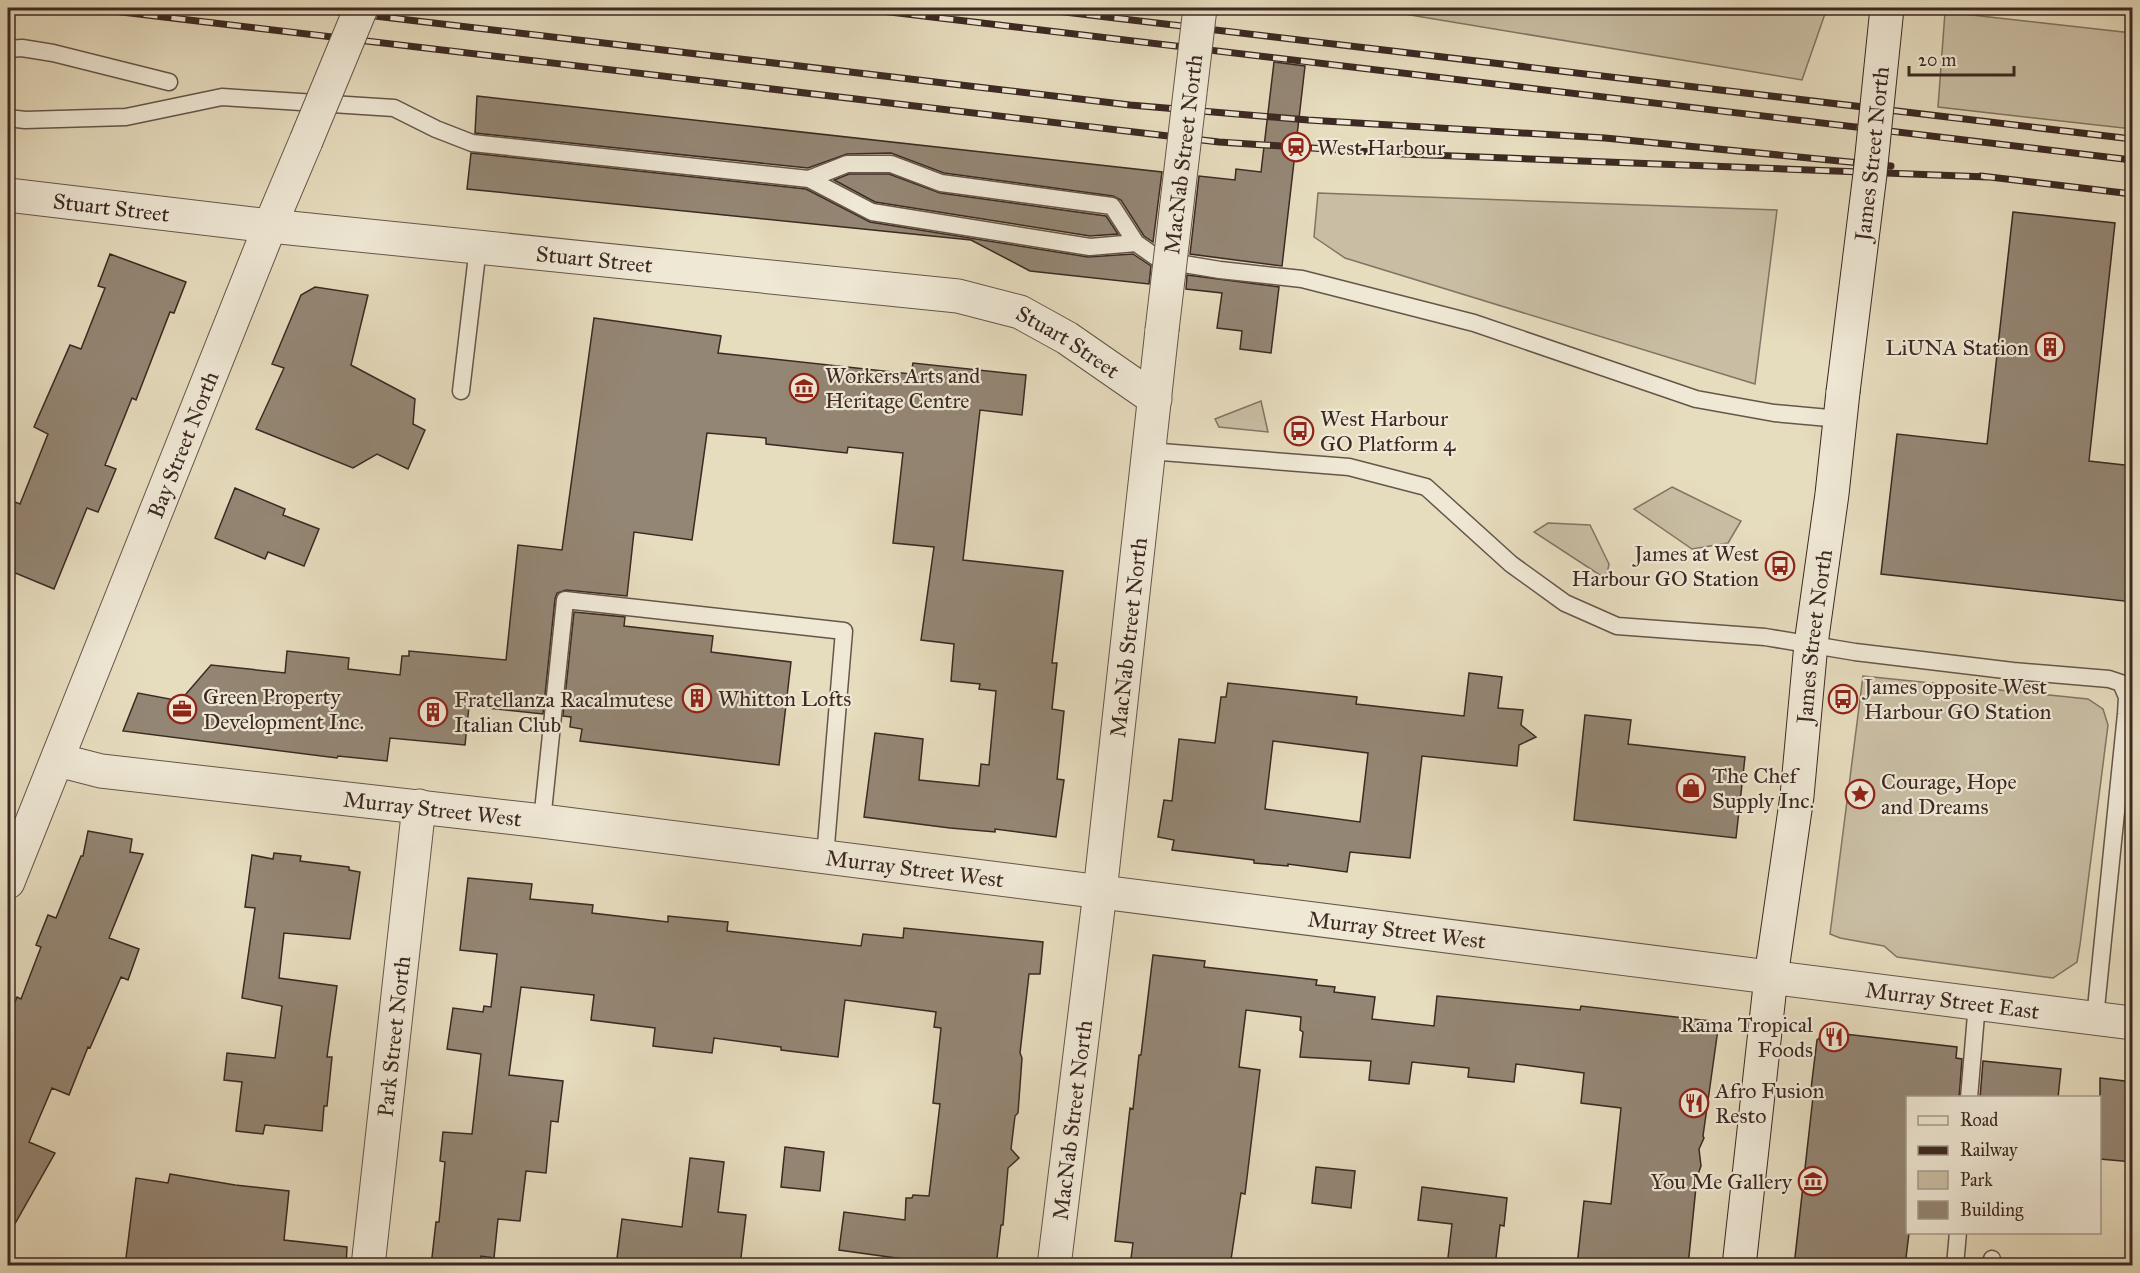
<svg xmlns="http://www.w3.org/2000/svg" width="2140" height="1273" font-family="'IM FELL Great Primer',serif">
  <style>
    .green { fill: #c9bea4; stroke: #827464; stroke-width: 1.5 }
    .building { fill: #948674; stroke: #3c2923; stroke-width: 1.5; fill-rule: evenodd }
    .lines { fill: none; stroke-linecap: round; stroke-linejoin: round }
    .service-casing { stroke: #66564a; stroke-width: 19 }
    .minor-casing { stroke: #66564a; stroke-width: 35 }
    .tertiary-casing { stroke: #66564a; stroke-width: 35 }
    .secondary-casing { stroke: #3c2923; stroke-width: 35 }
    .service { stroke: #efe8d5; stroke-width: 16 }
    .minor { stroke: #efe8d5; stroke-width: 33 }
    .tertiary { stroke: #efe8d5; stroke-width: 33 }
    .secondary { stroke: #efe8d5; stroke-width: 33 }
    .rail-casing { stroke: #3c2923; stroke-width: 7 }
    .rail { stroke: #efe8d5; stroke-width: 4.5; stroke-dasharray: 14; stroke-linecap: butt }
    .minor-bridge-casing { stroke: #66564a; stroke-width: 35; stroke-linecap: butt }
    .tertiary-bridge-casing { stroke: #66564a; stroke-width: 35; stroke-linecap: butt }
    .secondary-bridge-casing { stroke: #3c2923; stroke-width: 35; stroke-linecap: butt }
    .minor-bridge { stroke: #efe8d5; stroke-width: 33 }
    .tertiary-bridge { stroke: #efe8d5; stroke-width: 33 }
    .secondary-bridge { stroke: #efe8d5; stroke-width: 33 }
    .labels { text-anchor: middle; dominant-baseline: central; stroke-width: 4.5; stroke-linejoin: round; paint-order: stroke }
    .poi-label { font-size: 22px; fill: #3c2923; stroke: #efe8d5; text-anchor: start }
    .street-label { font-size: 22px; fill: #3c2923; stroke: #efe8d5 }
  </style>
  <rect width="100%" height="100%" fill="#e6dcbe"/>
  <filter id="stains"><feTurbulence type="fractalNoise" baseFrequency=".00333" numOctaves="4"/><feColorMatrix values="0 0 0 0 .2 0 0 0 0 .09 0 0 0 0 .02 0 0 0 .5 -.17"/></filter>
  <radialGradient id="worn" r=".72"><stop offset=".6" stop-color="#630" stop-opacity="0"/><stop offset="1" stop-color="#630" stop-opacity=".3"/></radialGradient>
  <path class="green" d="M 1368,8 L 1827,8 L 1802,80 Z
    M 1945,12 L 2132,33 L 2132,129 L 1938,107 Z
    M 1318,193 L 1777,210 L 1755,384 L 1345,258 L 1314,237 Z
    M 1261,401 L 1268,432 L 1219,427 L 1215,419 Z
    M 1672,487 L 1741,521 L 1728,543 L 1692,549 L 1634,509 Z
    M 1548,523 L 1590,525 L 1609,564 L 1606,579 L 1534,532 Z
    M 1863,676 L 2088,699 L 2103,709 L 2108,725 L 2080,945 L 2077,962 L 2053,978 L 1897,957 L 1884,946 L 1840,938 L 1830,934 Z"/>
  <path class="building" d="M 1274,62 L 1305,66 L 1282,266 L 1190,254 L 1199,176 L 1235,180 L 1236,169 L 1261,172 Z
    M 477,96 L 1162,172 L 1153,242 L 1144,236 L 1121,200 L 1113,196 L 944,173 L 891,153 L 847,154 L 808,168 L 475,133 Z
    M 471,153 L 806,189 L 870,222 L 1088,257 L 1133,254 L 1151,266 L 1149,284 L 1030,271 L 971,240 L 467,189 Z
    M 849,174 L 889,174 L 940,193 L 1106,216 L 1118,234 L 1090,236 L 875,202 L 834,180 Z
    M 2013,212 L 2115,223 L 2089,461 L 2133,466 L 2133,602 L 1881,574 L 1897,434 L 1987,444 Z
    M 110,254 L 186,282 L 174,313 L 170,312 L 136,400 L 132,398 L 105,465 L 116,469 L 98,512 L 87,508 L 54,589 L 8,570 L 8,499 L 20,504 L 48,434 L 34,427 L 70,345 L 81,349 L 105,288 L 98,286 Z
    M 1187,275 L 1279,287 L 1271,353 L 1240,349 L 1242,331 L 1217,328 L 1222,293 L 1186,289 Z
    M 315,287 L 368,295 L 351,365 L 415,399 L 413,424 L 425,430 L 408,469 L 377,454 L 353,468 L 256,429 L 284,368 L 272,364 L 301,295 Z
    M 594,318 L 721,336 L 718,353 L 911,374 L 913,363 L 1026,375 L 1022,415 L 980,410 L 963,560 L 1063,571 L 1052,663 L 1057,663 L 1052,709 L 1064,711 L 1057,779 L 1064,780 L 1056,837 L 995,829 L 995,832 L 950,828 L 864,817 L 875,733 L 923,739 L 919,780 L 979,786 L 981,764 L 989,765 L 996,691 L 979,689 L 980,684 L 951,681 L 954,644 L 921,640 L 934,547 L 893,543 L 903,453 L 848,447 L 847,453 L 766,444 L 766,438 L 707,433 L 692,540 L 634,532 L 627,596 L 566,590 L 557,593 L 555,599 L 543,714 L 469,706 L 465,745 L 390,738 L 387,761 L 338,756 L 337,758 L 123,731 L 138,693 L 180,701 L 211,665 L 285,673 L 287,651 L 349,658 L 348,669 L 400,675 L 402,656 L 409,656 L 409,651 L 506,660 L 518,545 L 562,550 Z
    M 235,488 L 285,509 L 283,515 L 319,529 L 304,566 L 268,552 L 265,559 L 215,538 Z
    M 574,612 L 625,617 L 624,626 L 713,636 L 711,652 L 791,662 L 779,765 L 580,741 L 582,729 L 570,727 L 571,717 L 563,716 Z
    M 1469,673 L 1502,677 L 1498,708 L 1523,710 L 1521,725 L 1536,737 L 1519,745 L 1517,766 L 1422,756 L 1410,858 L 1350,852 L 1347,872 L 1288,864 L 1288,866 L 1254,863 L 1254,860 L 1172,850 L 1174,840 L 1158,837 L 1164,800 L 1172,801 L 1179,739 L 1215,743 L 1221,697 L 1226,697 L 1228,683 L 1357,697 L 1356,704 L 1464,716 ZM 1273,741 L 1368,753 L 1360,822 L 1265,809 Z
    M 1585,715 L 1631,720 L 1628,744 L 1745,757 L 1736,838 L 1574,820 Z
    M 88,831 L 132,839 L 130,852 L 143,854 L 109,938 L 139,949 L 128,980 L 121,977 L 90,1048 L 88,1047 L 69,1095 L 52,1088 L 29,1142 L 55,1153 L 8,1236 L 8,1020 L 17,997 L 21,999 L 41,947 L 36,945 L 48,915 L 56,918 L 81,856 L 83,856 Z
    M 274,853 L 301,856 L 300,861 L 349,867 L 349,870 L 360,872 L 350,939 L 284,933 L 279,978 L 337,986 L 327,1057 L 332,1057 L 327,1106 L 324,1106 L 322,1131 L 265,1125 L 263,1134 L 236,1131 L 242,1082 L 224,1080 L 227,1053 L 275,1058 L 282,1006 L 242,998 L 255,908 L 245,907 L 252,855 L 273,859 Z
    M 468,878 L 532,884 L 530,899 L 593,905 L 592,913 L 668,922 L 668,916 L 728,922 L 727,931 L 861,946 L 863,934 L 903,938 L 904,928 L 1043,942 L 1040,974 L 1029,974 L 1020,1053 L 1022,1058 L 1018,1113 L 1015,1116 L 1011,1149 L 1019,1158 L 1008,1168 L 1003,1225 L 1001,1225 L 996,1266 L 954,1266 L 839,1250 L 844,1212 L 905,1220 L 906,1198 L 912,1198 L 913,1195 L 929,1196 L 940,1104 L 933,1103 L 941,1028 L 934,1027 L 936,1012 L 845,1000 L 838,1057 L 781,1050 L 781,1047 L 714,1038 L 712,1053 L 653,1046 L 655,1028 L 591,1020 L 594,995 L 521,987 L 509,1075 L 563,1081 L 558,1122 L 551,1121 L 546,1173 L 526,1171 L 520,1221 L 498,1219 L 494,1258 L 481,1256 L 480,1266 L 431,1266 L 436,1222 L 439,1222 L 445,1162 L 440,1161 L 443,1132 L 472,1134 L 481,1054 L 447,1049 L 453,1008 L 483,1012 L 484,1006 L 491,1007 L 497,954 L 460,950 Z
    M 1153,955 L 1205,961 L 1204,967 L 1317,980 L 1316,985 L 1335,987 L 1334,992 L 1375,997 L 1372,1019 L 1434,1026 L 1437,996 L 1580,1010 L 1581,1006 L 1719,1022 L 1703,1136 L 1704,1138 L 1699,1149 L 1701,1166 L 1697,1177 L 1688,1266 L 1577,1266 L 1584,1201 L 1611,1204 L 1621,1108 L 1581,1103 L 1584,1073 L 1516,1064 L 1514,1082 L 1468,1077 L 1469,1068 L 1412,1062 L 1409,1084 L 1369,1080 L 1371,1061 L 1300,1057 L 1303,1032 L 1300,1030 L 1301,1017 L 1246,1010 L 1239,1067 L 1260,1070 L 1245,1194 L 1241,1193 L 1230,1266 L 1130,1266 L 1133,1243 L 1115,1241 L 1130,1108 L 1133,1109 L 1139,1055 L 1141,1055 Z
    M 1827,1032 L 1957,1047 L 1956,1058 L 1962,1059 L 1959,1098 L 1908,1098 L 1908,1233 L 1909,1233 L 1905,1266 L 1794,1266 L 1813,1097 L 1810,1097 L 1817,1040 Z
    M 1983,1061 L 2061,1069 L 2058,1098 L 1980,1098 Z
    M 2100,1078 L 2133,1082 L 2133,1162 L 2100,1159 Z
    M 785,1147 L 824,1152 L 820,1191 L 781,1187 Z
    M 690,1158 L 724,1162 L 718,1212 L 746,1215 L 740,1266 L 616,1266 L 622,1219 L 682,1227 Z
    M 1316,1167 L 1355,1171 L 1351,1208 L 1312,1203 Z
    M 170,1174 L 235,1185 L 289,1191 L 284,1240 L 347,1247 L 346,1266 L 125,1266 L 136,1178 L 168,1183 Z
    M 1422,1187 L 1507,1198 L 1504,1226 L 1500,1225 L 1495,1266 L 1447,1266 L 1452,1224 L 1418,1220 Z"/>
  <g class="lines">
    <g class="service-casing">
      <path id="service" d="M 8,49 L 22,48 L 53,53 L 169,82
        M 8,118 L 25,120 L 126,117 L 222,97 L 394,108 L 436,129 L 472,143 L 809,179 L 872,212 L 1090,247 L 1136,243
        M 809,179 L 847,164 L 891,164 L 941,183 L 1112,206 L 1136,243 L 1160,260 L 1220,270 L 1302,279 L 1474,323 L 1696,399 L 1774,413 L 1840,419
        M 461,391 L 478,247
        M 1149,451 L 1349,467 L 1426,487 L 1511,564 L 1565,603 L 1617,626 L 1765,637 L 1855,652 L 2013,671 L 2109,679 L 2121,683 L 2127,697 L 2126,714 L 2095,1018
        M 542,821 L 565,600 L 844,631 L 825,857
        M 1969,1098 L 1977,1003
        M 1992,1259 L 1993,1266
        M 1955,1266 L 1958,1232"/>
    </g>
    <g class="minor-casing">
      <g id="minor">
        <path id="s1" d="M 270,226 L 958,296 L 1020,312 L 1067,338 L 1155,399"/>
        <path id="s2" d="M 58,760 L 101,771 L 542,821 L 2132,1023"/>
        <path id="s3" d="M 368,1266 L 419,806"/>
        <path id="s4" d="M 1054,1266 L 1100,892 L 1162,330"/>
      </g>
    </g>
    <g class="tertiary-casing">
      <g id="tertiary">
        <path id="s5" d="M 8,195 L 270,226"/>
        <path id="s6" d="M 8,882 L 270,226 L 306,141"/>
      </g>
    </g>
    <g class="secondary-casing">
      <g id="secondary">
        <path id="s7" d="M 1739,1266 L 1771,977 L 1797,796 L 1811,644 L 1832,494 L 1843,392"/>
      </g>
    </g>
    <use href="#service" class="service"/>
    <use href="#minor" class="minor"/>
    <use href="#tertiary" class="tertiary"/>
    <use href="#secondary" class="secondary"/>
    <g class="rail-casing">
      <path id="rail" d="M 88,8 L 1219,142 L 1403,154 L 1987,177
        M 307,8 L 1130,105 L 1308,120 L 1605,138 L 1891,166
        M 856,8 L 2132,160
        M 1031,8 L 2132,139
        M 1981,176 L 2132,194"/>
    </g>
    <use href="#rail" class="rail"/>
    <g class="minor-bridge-casing">
      <g id="minor-bridge">
        <path id="s8" d="M 1162,330 L 1200,8"/>
      </g>
    </g>
    <g class="tertiary-bridge-casing">
      <path id="tertiary-bridge" d="M 306,141 L 361,8"/>
    </g>
    <g class="secondary-bridge-casing">
      <g id="secondary-bridge">
        <path id="s9" d="M 1843,392 L 1870,174 L 1887,8"/>
      </g>
    </g>
    <use href="#minor-bridge" class="minor-bridge"/>
    <use href="#tertiary-bridge" class="tertiary-bridge"/>
    <use href="#secondary-bridge" class="secondary-bridge"/>
  </g>
  <defs>
    <g id="station-ring" transform="scale(1.5)"><circle r="9.5" fill="#efe8d5" stroke="#8f2418" stroke-width="1.5"/><path d="M-3-6H3Q5-6 5-4V2Q5 4 3 4L4.5 6H3L1.5 4h-3L-3 6H-4.5L-3 4Q-5 4-5 2V-4Q-5-6-3-6ZM-3.5-4v3h7v-3ZM-3.5 1v1.5H-2V1ZM2 1v1.5H3.5V1Z" fill="#8f2418"/></g>
    <g id="building-ring" transform="scale(1.5)"><circle r="9.5" fill="#efe8d5" stroke="#8f2418" stroke-width="1.5"/><path d="M-4-6H4V6H1V3H-1V6H-4ZM-2.5-4.3h1.7v1.8h-1.7ZM.8-4.3h1.7v1.8H.8ZM-2.5-1h1.7V.8h-1.7ZM.8-1h1.7V.8H.8Z" fill="#8f2418"/></g>
    <g id="museum-ring" transform="scale(1.5)"><circle r="9.5" fill="#efe8d5" stroke="#8f2418" stroke-width="1.5"/><path d="M0-6L6-3V-2H-6V-3ZM-5-1h2V3h-2ZM-1-1h2V3h-2ZM3-1h2V3H3ZM-6 4H6V6H-6Z" fill="#8f2418"/></g>
    <g id="bus-ring" transform="scale(1.5)"><circle r="9.5" fill="#efe8d5" stroke="#8f2418" stroke-width="1.5"/><path d="M-5-6H5V4H4V6H2V4H-2V6H-4V4H-5ZM-3.5-4V0h7V-4ZM-3.5 1.2v1.5H-2V1.2ZM2 1.2v1.5H3.5V1.2Z" fill="#8f2418"/></g>
    <g id="office-ring" transform="scale(1.5)"><circle r="9.5" fill="#efe8d5" stroke="#8f2418" stroke-width="1.5"/><path d="M-6-3h4V-5.5h4V-3h4V5H-6ZM-1-4.5V-3h2v-1.5ZM-6 0V1H6V0Z" fill="#8f2418"/></g>
    <g id="shop-ring" transform="scale(1.5)"><circle r="9.5" fill="#efe8d5" stroke="#8f2418" stroke-width="1.5"/><path d="M-5-2.5h2.3a2.7 3.5 0 0 1 5.4 0H5L5.5 6h-11ZM-1.5-2.5h3a1.5 2.3 0 0 0-3 0Z" fill="#8f2418"/></g>
    <g id="sight-ring" transform="scale(1.5)"><circle r="9.5" fill="#efe8d5" stroke="#8f2418" stroke-width="1.5"/><path d="M0-6L1.8-2.2L6-1.7L2.9 1.2L3.7 5.4L0 3.3L-3.7 5.4L-2.9 1.2L-6-1.7L-1.8-2.2Z" fill="#8f2418"/></g>
    <g id="restaurant-ring" transform="scale(1.5)"><circle r="9.5" fill="#efe8d5" stroke="#8f2418" stroke-width="1.5"/><path d="M-5-6h1v4h1v-4h1v4h1v-4h1v5L-1.5 .5V6h-2V.5L-5-1ZM5-6V6H3V1.5H1.5Q1.5-4 5-6Z" fill="#8f2418"/></g>
  </defs>
  <g fill-rule="evenodd">
    <use href="#station-ring" x="1296" y="147"/>
    <use href="#building-ring" x="2050" y="347"/>
    <use href="#museum-ring" x="804" y="388"/>
    <use href="#bus-ring" x="1299" y="431"/>
    <use href="#bus-ring" x="1780" y="566"/>
    <use href="#building-ring" x="697" y="698"/>
    <use href="#bus-ring" x="1843" y="699"/>
    <use href="#office-ring" x="182" y="709"/>
    <use href="#building-ring" x="433" y="712"/>
    <use href="#shop-ring" x="1691" y="788"/>
    <use href="#sight-ring" x="1860" y="794"/>
    <use href="#restaurant-ring" x="1834" y="1037"/>
    <use href="#restaurant-ring" x="1694" y="1103"/>
    <use href="#museum-ring" x="1813" y="1181"/>
  </g>
  <g class="labels">
    <g class="poi-label">
      <text x="1317" y="147">West Harbour</text>
      <text x="2029" y="347" text-anchor="end">LiUNA Station</text>
      <text x="825" y="375">Workers Arts and<tspan x="825" dy="25">Heritage Centre</tspan></text>
      <text x="1320" y="418">West Harbour<tspan x="1320" dy="25">GO Platform 4</tspan></text>
      <text x="1759" y="553" text-anchor="end">James at West<tspan x="1759" dy="25">Harbour GO Station</tspan></text>
      <text x="1864" y="686">James opposite West<tspan x="1864" dy="25">Harbour GO Station</tspan></text>
      <text x="203" y="696">Green Property<tspan x="203" dy="25">Development Inc.</tspan></text>
      <text x="718" y="698">Whitton Lofts</text>
      <text x="454" y="699">Fratellanza Racalmutese<tspan x="454" dy="25">Italian Club</tspan></text>
      <text x="1712" y="775">The Chef<tspan x="1712" dy="25">Supply Inc.</tspan></text>
      <text x="1881" y="781">Courage, Hope<tspan x="1881" dy="25">and Dreams</tspan></text>
      <text x="1813" y="1024" text-anchor="end">Rama Tropical<tspan x="1813" dy="25">Foods</tspan></text>
      <text x="1715" y="1090">Afro Fusion<tspan x="1715" dy="25">Resto</tspan></text>
      <text x="1792" y="1181" text-anchor="end">You Me Gallery</text>
    </g>
    <g class="street-label">
      <text stroke="none"><textPath href="#s8" startOffset="177">MacNab Street North</textPath></text>
      <text stroke="none"><textPath href="#s9" startOffset="240">James Street North</textPath></text>
      <text stroke="none"><textPath href="#s5" startOffset="104">Stuart Street</textPath></text>
      <text stroke="none"><textPath href="#s1" startOffset="326">Stuart Street</textPath></text>
      <text stroke="none"><textPath href="#s1" startOffset="812">Stuart Street</textPath></text>
      <text stroke="none"><textPath href="#s6" startOffset="471">Bay Street North</textPath></text>
      <text stroke="none"><textPath href="#s4" startOffset="633">MacNab Street North</textPath></text>
      <text stroke="none"><textPath href="#s7" startOffset="634">James Street North</textPath></text>
      <text stroke="none"><textPath href="#s2" startOffset="378">Murray Street West</textPath></text>
      <text stroke="none"><textPath href="#s2" startOffset="864">Murray Street West</textPath></text>
      <text stroke="none"><textPath href="#s2" startOffset="1350">Murray Street West</textPath></text>
      <text stroke="none"><textPath href="#s2" startOffset="1910">Murray Street East</textPath></text>
      <text stroke="none"><textPath href="#s3" startOffset="231">Park Street North</textPath></text>
      <text stroke="none"><textPath href="#s4" startOffset="147">MacNab Street North</textPath></text>
    </g>
  </g>
  <rect width="2140" height="1273" fill="none" stroke="#e6dcbe" stroke-width="30"/>
  <rect x="9" y="9" width="2122" height="1255" fill="none" stroke="#3c2923" stroke-width="3"/>
  <rect x="15" y="15" width="2110" height="1243" fill="none" stroke="#3c2923" stroke-width="1.5"/>
  <rect x="1906" y="1096" width="195" height="138" fill="#efe8d5" stroke="#a79c8e" stroke-width="1.5"/>
  <rect x="1918" y="1116" width="30" height="9" fill="#efe8d5" stroke="#a79c8e" stroke-width="1.5"/>
  <text x="1960" y="1126" font-size="18" fill="#3c2923">Road</text>
  <rect x="1918" y="1146" width="30" height="9" fill="#3c2923" stroke="#a79c8e" stroke-width="1.5"/>
  <text x="1960" y="1156" font-size="18" fill="#3c2923">Railway</text>
  <rect x="1918" y="1171" width="30" height="18" fill="#c9bea4" stroke="#a79c8e" stroke-width="1.5"/>
  <text x="1960" y="1186" font-size="18" fill="#3c2923">Park</text>
  <rect x="1918" y="1201" width="30" height="18" fill="#948674" stroke="#a79c8e" stroke-width="1.5"/>
  <text x="1960" y="1216" font-size="18" fill="#3c2923">Building</text>
  <path d="M1909 66v9h105v-9" fill="none" stroke="#3c2923" stroke-width="3"/>
  <text x="1918" y="66" font-size="18" fill="#3c2923" stroke="#efe8d5" stroke-width="4.5" paint-order="stroke">20 m</text>
  <rect width="100%" height="100%" filter="url(#stains)"/>
  <rect width="100%" height="100%" fill="url(#worn)"/>
</svg>
